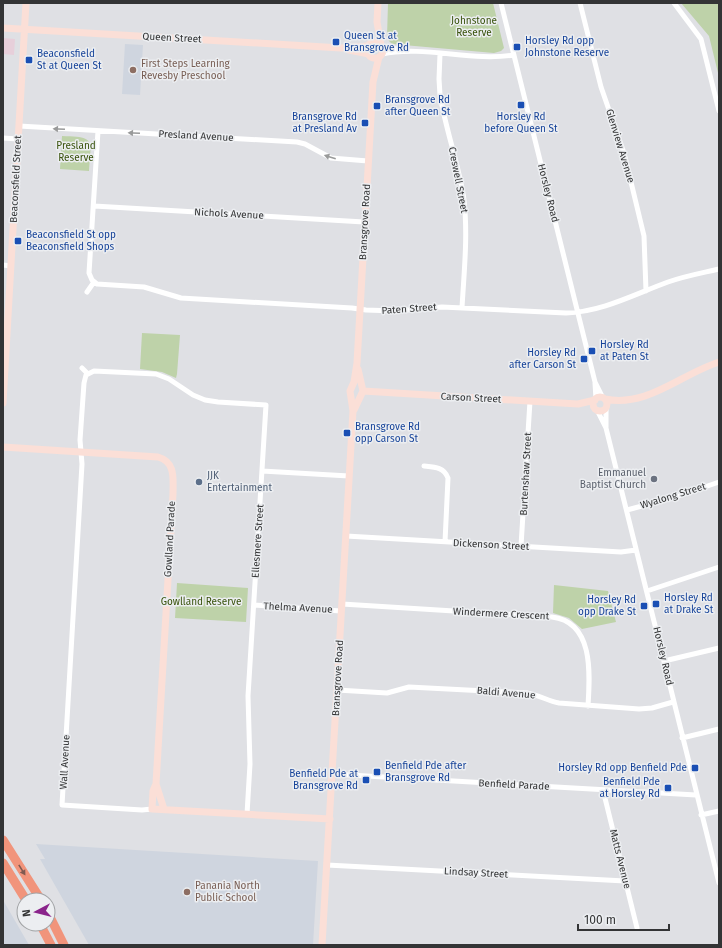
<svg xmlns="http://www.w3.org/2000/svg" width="722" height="948" font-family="'Fira Sans',sans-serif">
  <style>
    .commercial { fill: #e7cfda }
    .built { fill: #cfd5df }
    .green { fill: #bed2a9 }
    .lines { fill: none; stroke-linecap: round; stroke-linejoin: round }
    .street { stroke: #fff; stroke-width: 5 }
    .secondary { stroke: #fbdfd7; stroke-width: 7 }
    .highway { stroke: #f1947b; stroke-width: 9 }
    .oneway { fill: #999a9a }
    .oneway2 { fill: #7f5a51 }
    .transit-dot { fill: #1a4fb4; stroke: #eceef1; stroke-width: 1.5 }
    .education-dot { fill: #8d6e63; stroke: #eceef1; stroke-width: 1.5 }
    .worship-dot { fill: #6b7280; stroke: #eceef1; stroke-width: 1.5 }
    .service-dot { fill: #5c6f8a; stroke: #eceef1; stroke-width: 1.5 }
    .labels { text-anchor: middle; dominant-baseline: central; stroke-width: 3; stroke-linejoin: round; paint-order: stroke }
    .park-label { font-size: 10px; fill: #38520b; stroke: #eceef1 }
    .transit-label { font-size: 10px; fill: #164399; stroke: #eceef1; text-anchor: start }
    .street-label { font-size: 10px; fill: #333435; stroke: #eceef1 }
    .education-label { font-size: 10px; fill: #785e54; stroke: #eceef1; text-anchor: start }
    .worship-label { font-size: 10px; fill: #5b616d; stroke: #eceef1; text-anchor: end }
    .service-label { font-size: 10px; fill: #4e5e75; stroke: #eceef1; text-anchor: start }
  </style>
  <rect width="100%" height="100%" fill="#dfe0e4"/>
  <path class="commercial" d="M 3,38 L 15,39 L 14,55 L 3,54 Z"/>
  <path class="built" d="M 125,44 L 143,45 L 140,95 L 122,94 Z
    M 36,844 L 318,861 L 313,945 L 89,945 L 40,859 L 45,859 Z
    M 3,900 L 29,945 L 3,945 Z"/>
  <path class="green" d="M 388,3 L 493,3 L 504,48 L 501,51 L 494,53 L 392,44 L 389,41 L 387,37 Z
    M 681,3 L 719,3 L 719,77 L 709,36 Z
    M 62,136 C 96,137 91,139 89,171 L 60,169 Z
    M 142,333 L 180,335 L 177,374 L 176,378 L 162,372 L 140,369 Z
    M 177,583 L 248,588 L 246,622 L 175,618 Z
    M 554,585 L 608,591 L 616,622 L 582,629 L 569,618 L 553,613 Z"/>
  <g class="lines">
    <path class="street" d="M 501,3 L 595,382 L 603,398
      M 580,3 L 601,87 L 624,153 L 644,236 L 646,291
      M 674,3 L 701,39 L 719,111
      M 382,46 L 401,50
      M 382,54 C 425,45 471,62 514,55
      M 440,54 L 439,79 L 440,95 C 446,131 459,165 464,200 C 468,236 464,272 462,308
      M 19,126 L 297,142 L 305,144 L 331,158 L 368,161
      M 98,131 L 89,273 L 92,280 L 97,284 L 144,287 L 181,298 L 352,308 L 366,310 L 395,311 L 442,307 L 566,313 C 602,312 635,294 668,282 C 685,276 702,273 719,269
      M 3,138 L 18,139
      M 94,206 L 364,222
      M 3,265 L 11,266
      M 87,292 L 94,282
      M 82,368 L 88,374
      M 595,383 L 596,399
      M 606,408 L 606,427
      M 597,410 L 606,428 L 719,883
      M 424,466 C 434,467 444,467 448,478 L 445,542
      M 262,471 L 349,476
      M 627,510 L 676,497 L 719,482
      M 346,536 L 621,552 L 636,550
      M 521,546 L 530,401
      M 647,591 L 719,567
      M 342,604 L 552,617 C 594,622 590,674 588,706
      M 254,605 L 341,611
      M 664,661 L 719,648
      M 337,690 L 387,693 L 409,687 L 527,693 C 539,695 548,701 559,703 L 639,709 L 652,708 L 673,702
      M 682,738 L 719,729
      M 332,774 L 696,795
      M 603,790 L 637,928
      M 152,809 L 142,810 L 62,805 L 82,464 L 80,440 L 84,383 L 86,375 L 94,371 L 156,374 L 169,379 L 193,395 L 205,400 L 218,402 L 266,405 L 248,696 L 250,764 L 247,814
      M 701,815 L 719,811
      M 327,865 L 625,881"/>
    <path class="secondary" d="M 378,3 L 377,22 L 381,45
      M 3,28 L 341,48 L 369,46
      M367 50a8 8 0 1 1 16 0a8 8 0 1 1-16 0Z
      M 349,50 L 369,54
      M 363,391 L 578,404 L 595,400
      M593 404a7 7 0 1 1 14 0a7 7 0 1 1-14 0Z
      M 605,399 C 647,408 681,374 719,362
      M 3,403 L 26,3
      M 354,410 L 363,391 L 358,369
      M 3,447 L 158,457 C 176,462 173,479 173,494 L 156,784 L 164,809
      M 156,784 L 153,791 L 152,809 L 330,819
      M 322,945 L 353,411 L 350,391 L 354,382 L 357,363 L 373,82 L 379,57"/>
    <path class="highway" d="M 3,840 L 41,900
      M 3,863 L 26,900
      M 48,913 L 64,945
      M 40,924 L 51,945"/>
  </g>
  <defs><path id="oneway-solid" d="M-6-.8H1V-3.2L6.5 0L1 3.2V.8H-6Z"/></defs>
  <g class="oneway">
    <use href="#oneway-solid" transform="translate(59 129) rotate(-177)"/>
    <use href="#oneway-solid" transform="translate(134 133) rotate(-177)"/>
    <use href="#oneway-solid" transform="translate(330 157) rotate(-163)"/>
  </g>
  <use class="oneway2" href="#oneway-solid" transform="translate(22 870) rotate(58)"/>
  <g class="transit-dot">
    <rect x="332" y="38" width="8" height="8" rx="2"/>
    <rect x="513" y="43" width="8" height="8" rx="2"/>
    <rect x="25" y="56" width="8" height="8" rx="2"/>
    <rect x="517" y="101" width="8" height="8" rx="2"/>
    <rect x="373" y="102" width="8" height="8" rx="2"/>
    <rect x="361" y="119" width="8" height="8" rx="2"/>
    <rect x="14" y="237" width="8" height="8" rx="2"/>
    <rect x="588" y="347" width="8" height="8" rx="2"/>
    <rect x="580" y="355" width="8" height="8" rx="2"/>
    <rect x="343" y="429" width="8" height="8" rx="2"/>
    <rect x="652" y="600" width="8" height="8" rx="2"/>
    <rect x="640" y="602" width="8" height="8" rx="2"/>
    <rect x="691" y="764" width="8" height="8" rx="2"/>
    <rect x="373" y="768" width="8" height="8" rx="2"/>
    <rect x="362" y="776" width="8" height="8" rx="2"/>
    <rect x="664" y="784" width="8" height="8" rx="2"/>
  </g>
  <g class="education-dot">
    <circle cx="133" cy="70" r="4"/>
    <circle cx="187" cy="892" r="4"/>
  </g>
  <circle class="worship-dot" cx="654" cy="479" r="4"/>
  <circle class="service-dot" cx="199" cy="482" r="4"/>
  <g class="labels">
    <g class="park-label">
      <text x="474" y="21">Johnstone<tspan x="474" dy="12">Reserve</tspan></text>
      <text x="76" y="146">Presland<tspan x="76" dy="12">Reserve</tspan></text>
      <text x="201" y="602">Gowlland Reserve</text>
    </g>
    <g class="transit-label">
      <text x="344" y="36">Queen St at<tspan x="344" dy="12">Bransgrove Rd</tspan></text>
      <text x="525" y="41">Horsley Rd opp<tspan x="525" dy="12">Johnstone Reserve</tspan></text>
      <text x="37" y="54">Beaconsfield<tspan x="37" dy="12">St at Queen St</tspan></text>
      <text x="385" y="100">Bransgrove Rd<tspan x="385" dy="12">after Queen St</tspan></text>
      <text x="357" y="117" text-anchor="end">Bransgrove Rd<tspan x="357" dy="12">at Presland Av</tspan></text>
      <text x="521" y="117" text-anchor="middle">Horsley Rd<tspan x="521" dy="12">before Queen St</tspan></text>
      <text x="26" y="235">Beaconsfield St opp<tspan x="26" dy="12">Beaconsfield Shops</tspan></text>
      <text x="600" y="345">Horsley Rd<tspan x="600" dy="12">at Paten St</tspan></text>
      <text x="576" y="353" text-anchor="end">Horsley Rd<tspan x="576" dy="12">after Carson St</tspan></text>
      <text x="355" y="427">Bransgrove Rd<tspan x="355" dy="12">opp Carson St</tspan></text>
      <text x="664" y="598">Horsley Rd<tspan x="664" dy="12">at Drake St</tspan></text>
      <text x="636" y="600" text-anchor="end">Horsley Rd<tspan x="636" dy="12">opp Drake St</tspan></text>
      <text x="385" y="766">Benfield Pde after<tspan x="385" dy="12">Bransgrove Rd</tspan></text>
      <text x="687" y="768" text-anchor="end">Horsley Rd opp Benfield Pde</text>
      <text x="358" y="774" text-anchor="end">Benfield Pde at<tspan x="358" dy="12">Bransgrove Rd</tspan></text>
      <text x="660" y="782" text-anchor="end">Benfield Pde<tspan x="660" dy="12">at Horsley Rd</tspan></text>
    </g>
    <g class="street-label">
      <text transform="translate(172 38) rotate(3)">Queen Street</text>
      <text transform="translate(196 136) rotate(3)">Presland Avenue</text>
      <text transform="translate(620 146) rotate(73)">Glenview Avenue</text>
      <text transform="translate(16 179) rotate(-87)">Beaconsfield Street</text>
      <text transform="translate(458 180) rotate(79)">Creswell Street</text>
      <text transform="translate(548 193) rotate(76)">Horsley Road</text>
      <text transform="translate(229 214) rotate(3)">Nichols Avenue</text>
      <text transform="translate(365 222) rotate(-87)">Bransgrove Road</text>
      <text transform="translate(409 309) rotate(-4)">Paten Street</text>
      <text transform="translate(471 398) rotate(3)">Carson Street</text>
      <text transform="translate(526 474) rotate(-87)">Burtenshaw Street</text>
      <text transform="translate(673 496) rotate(-17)">Wyalong Street</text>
      <text transform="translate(170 539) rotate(-87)">Gowlland Parade</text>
      <text transform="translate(258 541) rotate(-86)">Ellesmere Street</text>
      <text transform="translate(491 545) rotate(3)">Dickenson Street</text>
      <text transform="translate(298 608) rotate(3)">Thelma Avenue</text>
      <text transform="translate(501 614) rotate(3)">Windermere Crescent</text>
      <text transform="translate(663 656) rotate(77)">Horsley Road</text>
      <text transform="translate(338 678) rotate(-87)">Bransgrove Road</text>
      <text transform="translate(506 693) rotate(5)">Baldi Avenue</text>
      <text transform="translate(65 762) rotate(-87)">Wall Avenue</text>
      <text transform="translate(514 785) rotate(3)">Benfield Parade</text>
      <text transform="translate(620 859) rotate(76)">Matts Avenue</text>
      <text transform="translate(476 873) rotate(3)">Lindsay Street</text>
    </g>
    <g class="education-label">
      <text x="141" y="64">First Steps Learning<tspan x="141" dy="12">Revesby Preschool</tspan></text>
      <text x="195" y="886">Panania North<tspan x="195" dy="12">Public School</tspan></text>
    </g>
    <g class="worship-label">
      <text x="646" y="473">Emmanuel<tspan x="646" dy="12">Baptist Church</tspan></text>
    </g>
    <g class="service-label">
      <text x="207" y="476">JJK<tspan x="207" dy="12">Entertainment</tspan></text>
    </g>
  </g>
  <rect width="722" height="948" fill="none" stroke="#333435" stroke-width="8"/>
  <g transform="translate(36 912) rotate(263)"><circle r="19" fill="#eceef1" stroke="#a2a4a6"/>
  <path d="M0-3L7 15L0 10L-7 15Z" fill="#8a248b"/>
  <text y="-6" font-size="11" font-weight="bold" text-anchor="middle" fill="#333435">N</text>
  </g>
  <path d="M578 924v6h91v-6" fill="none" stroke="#333435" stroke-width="2"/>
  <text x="584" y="924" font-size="12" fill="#333435" stroke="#eceef1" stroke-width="3" paint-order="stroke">100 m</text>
</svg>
